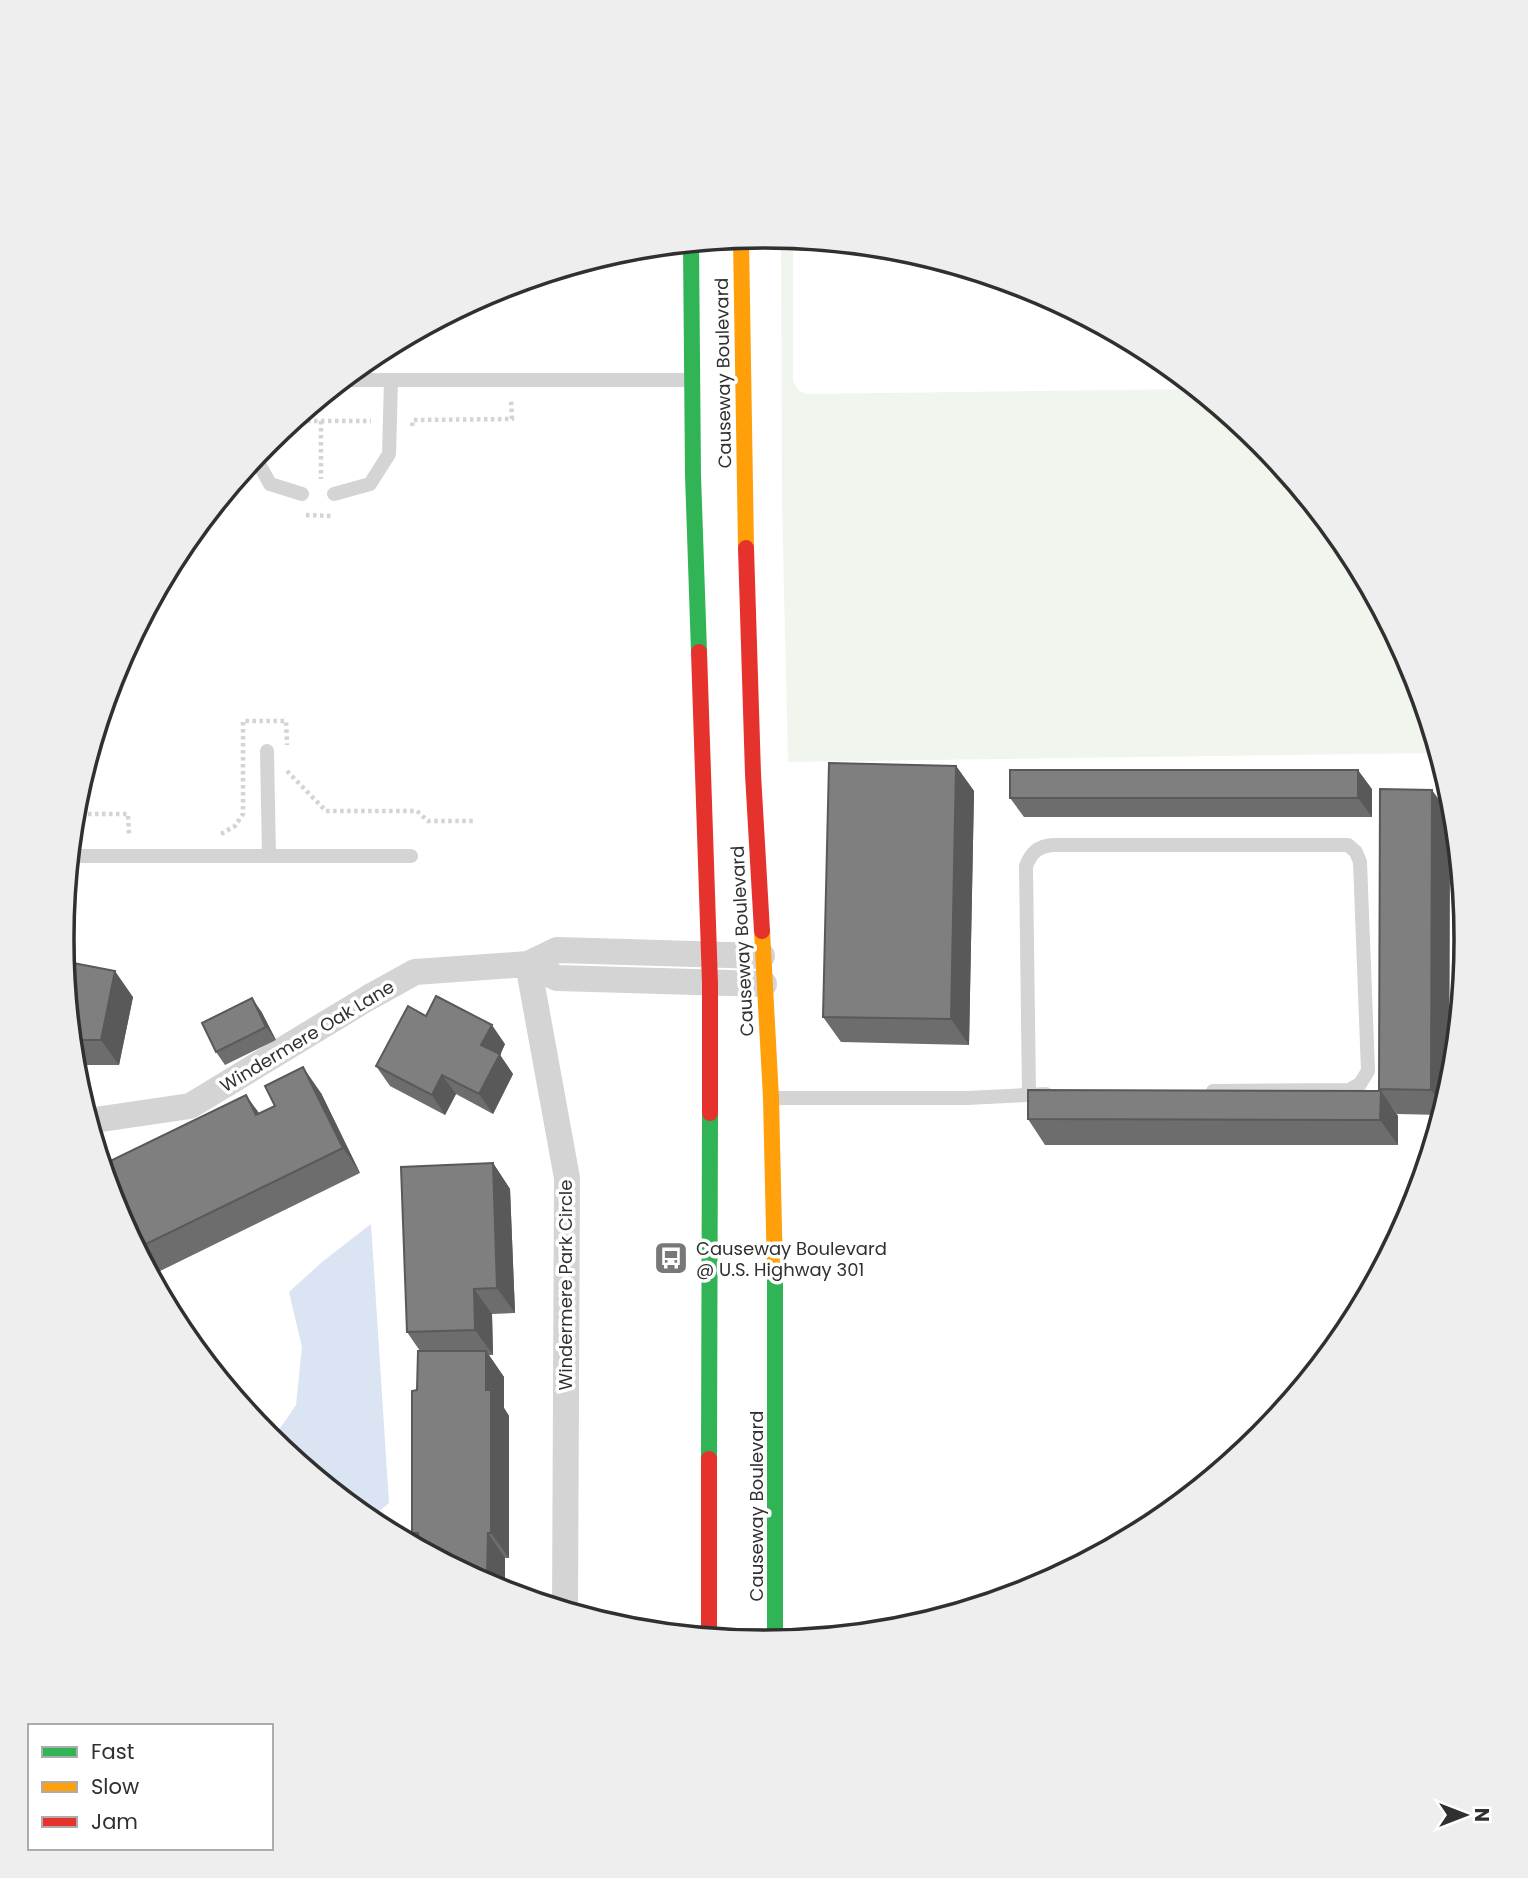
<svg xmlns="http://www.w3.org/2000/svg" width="1528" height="1878" font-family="Poppins,sans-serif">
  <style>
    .green { fill: #f0f5ed }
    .water { fill: #dbe4f2 }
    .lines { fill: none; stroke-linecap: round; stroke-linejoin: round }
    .path { stroke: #d4d4d4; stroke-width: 4.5; stroke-dasharray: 3.5 3.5; stroke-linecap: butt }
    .lane { stroke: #d4d4d4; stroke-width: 14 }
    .street { stroke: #d4d4d4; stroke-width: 26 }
    .fast { stroke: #30b455; stroke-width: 16 }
    .slow { stroke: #ff9f0a; stroke-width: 16 }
    .jam { stroke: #e5322d; stroke-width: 16 }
    .wall { fill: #6d6d6d }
    .shaded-wall { fill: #595959 }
    .building { fill: #7f7f7f; stroke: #595959; stroke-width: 2 }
    .labels { text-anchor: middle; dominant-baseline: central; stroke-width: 7; stroke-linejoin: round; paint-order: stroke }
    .street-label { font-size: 18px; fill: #303030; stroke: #fff }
    .poi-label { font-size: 18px; fill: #303030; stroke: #fff; text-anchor: start }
    .rim { fill: none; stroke: #303030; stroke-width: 3.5 }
  </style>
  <rect width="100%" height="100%" fill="#fff"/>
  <path class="green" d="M 781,238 L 793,239 L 793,381 L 799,391 L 808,394 L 1196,389 L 1261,442 L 1349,549 L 1413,670 L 1438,753 L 788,762 L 782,503 Z"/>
  <path class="water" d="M 371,1224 L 389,1503 L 369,1520 L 272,1440 L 296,1405 L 302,1347 L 289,1292 L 322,1262 Z"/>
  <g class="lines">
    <path class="path" d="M 293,421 L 371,421
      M 321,421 L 321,479
      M 412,426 L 413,420 L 512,419 L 511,399
      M 306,515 L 333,516
      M 287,771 L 326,811 L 417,811 L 428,821 L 474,821
      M 74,814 L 128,814 L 129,835
      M 221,834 L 235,826 L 243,814 L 243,721 L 286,721 L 287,745"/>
    <path class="lane" d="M 342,380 L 691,380
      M 255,457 L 270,484 L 302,494
      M 334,494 L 370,484 L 389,454 L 391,380
      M 267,751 L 269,856
      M 69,856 L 411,856
      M 1029,1095 L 1026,866 C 1031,853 1038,846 1053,845 L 1348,845 L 1356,852 L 1360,862 L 1368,1071 L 1360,1084 L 1349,1090 L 1213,1091
      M 772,1098 L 967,1098 L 1046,1094"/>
    <path class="street" d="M 528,964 L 567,1178 L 565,1609
      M 528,964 L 557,978 L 764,984
      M 88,1121 L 190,1106 L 368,998 L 415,972 L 528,964 L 557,950 L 762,956"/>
    <path class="fast" d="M 691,243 L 693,475 L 699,652
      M 775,1274 L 775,1641
      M 709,1459 L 710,1113"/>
    <path class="slow" d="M 741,239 L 746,548
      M 762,931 L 771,1098 L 775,1274"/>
    <path class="jam" d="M 746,548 L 753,774 L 762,931
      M 699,652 L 710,984 L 710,1113
      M 709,1636 L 709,1459"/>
  </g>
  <path class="wall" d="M 956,766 L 974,791 L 969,1045 L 841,1042 L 823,1017 Z
    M 1372,789 L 1372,817 L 1024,817 L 1010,798 Z
    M 1450,815 L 1449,1090 L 1442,1115 L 1397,1114 L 1379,1089 Z
    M 63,961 L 133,997 L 119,1065 L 74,1065 Z
    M 261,1011 L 276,1040 L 225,1065 L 216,1052 Z
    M 505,1044 L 500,1055 L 513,1074 L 493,1114 L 456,1094 L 445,1115 L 390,1086 L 376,1066 Z
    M 1381,1091 L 1398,1116 L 1398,1145 L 1045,1145 L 1028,1119 Z
    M 321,1093 L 360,1173 L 152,1275 L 147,1268 L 115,1208 L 259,1113 Z
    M 493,1163 L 510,1189 L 515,1313 L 492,1314 L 493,1355 L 489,1355 L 504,1377 L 504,1408 L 509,1416 L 509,1558 L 505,1558 L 505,1591 L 495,1588 L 418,1547 L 418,1542 L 412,1533 L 417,1390 L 420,1351 L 407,1332 Z"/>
  <path class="shaded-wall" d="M 956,766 L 974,791 L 969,1045 L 951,1019 Z
    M 1358,770 L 1372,789 L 1372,817 L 1358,798 Z
    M 1432,790 L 1450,815 L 1449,1090 L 1444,1107 L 1431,1090 Z
    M 115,971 L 133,997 L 119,1065 L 101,1040 Z
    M 252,998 L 261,1011 L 276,1040 L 266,1027 Z
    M 492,1025 L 505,1044 L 500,1055 L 513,1074 L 493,1114 L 479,1094 L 481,1045 Z
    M 303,1067 L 321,1093 L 360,1173 L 343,1148 Z
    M 442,1075 L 456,1094 L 445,1115 L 432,1095 Z
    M 1381,1091 L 1398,1116 L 1398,1145 L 1380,1120 Z
    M 246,1095 L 264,1120 L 256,1115 Z
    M 493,1163 L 510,1189 L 515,1313 L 497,1288 Z
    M 474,1289 L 492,1314 L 493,1355 L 475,1330 Z
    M 486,1351 L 504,1377 L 504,1408 L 509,1416 L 509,1558 L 491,1533 L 486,1390 Z
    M 488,1533 L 505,1558 L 505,1591 L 496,1589 L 487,1575 Z"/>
  <path class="building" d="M 829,763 L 956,766 L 951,1019 L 823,1017 Z
    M 1010,770 L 1358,770 L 1358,798 L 1010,798 Z
    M 1380,789 L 1432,790 L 1431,1090 L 1379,1089 Z
    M 63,961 L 115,971 L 101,1040 L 71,1040 Z
    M 436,996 L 492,1025 L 481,1045 L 500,1054 L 479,1094 L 442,1075 L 432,1095 L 376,1066 L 408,1006 L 426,1016 Z
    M 252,998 L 266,1027 L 216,1052 L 202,1023 Z
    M 303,1067 L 343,1148 L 136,1249 L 115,1208 L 102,1165 L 246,1095 L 256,1115 L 275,1106 L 265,1086 Z
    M 1028,1090 L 1381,1091 L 1380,1120 L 1028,1119 Z
    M 493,1163 L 497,1288 L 474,1289 L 475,1330 L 407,1332 L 401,1167 Z
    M 418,1351 L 486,1351 L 486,1390 L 491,1390 L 491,1533 L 488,1533 L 487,1575 L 470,1575 L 418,1547 L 418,1533 L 412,1533 L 412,1391 L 417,1390 Z"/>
  <defs>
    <g id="bus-square" transform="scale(1.75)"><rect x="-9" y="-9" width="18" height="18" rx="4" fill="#787878" stroke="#fff"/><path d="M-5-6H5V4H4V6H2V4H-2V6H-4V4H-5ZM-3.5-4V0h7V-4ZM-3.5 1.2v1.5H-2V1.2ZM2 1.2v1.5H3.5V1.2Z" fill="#fff"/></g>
  </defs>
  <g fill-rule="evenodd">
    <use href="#bus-square" x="671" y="1258"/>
  </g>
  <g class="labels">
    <g class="street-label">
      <text transform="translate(723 373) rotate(-91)">Causeway Boulevard</text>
      <text transform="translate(742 941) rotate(-93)">Causeway Boulevard</text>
      <text transform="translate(307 1036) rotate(-31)">Windermere Oak Lane</text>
      <text transform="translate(565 1285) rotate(-90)">Windermere Park Circle</text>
      <text transform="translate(756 1506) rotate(-90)">Causeway Boulevard</text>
    </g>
    <g class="poi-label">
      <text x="696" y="1248">Causeway Boulevard<tspan x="696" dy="21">@ U.S. Highway 301</tspan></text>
    </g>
  </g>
  <path d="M0 0H1528V1878H0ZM764 248H764A690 690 0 0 1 1454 938V940A690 690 0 0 1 764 1630H764A690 690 0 0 1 74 940V938A690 690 0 0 1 764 248Z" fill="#eee" fill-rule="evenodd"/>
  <path class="rim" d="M764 248H764A690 690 0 0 1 1454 938V940A690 690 0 0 1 764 1630H764A690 690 0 0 1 74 940V938A690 690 0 0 1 764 248Z"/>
  <rect x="28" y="1724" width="245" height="126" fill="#ffffff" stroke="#acacac" stroke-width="2"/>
  <rect x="42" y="1747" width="35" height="10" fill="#30b455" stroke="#acacac" stroke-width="2"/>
  <text x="91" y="1759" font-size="21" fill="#303030">Fast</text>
  <rect x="42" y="1782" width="35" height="10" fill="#ff9f0a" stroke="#acacac" stroke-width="2"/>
  <text x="91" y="1794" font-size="21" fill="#303030">Slow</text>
  <rect x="42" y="1817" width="35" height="10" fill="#e5322d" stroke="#acacac" stroke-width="2"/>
  <text x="91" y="1829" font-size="21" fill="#303030">Jam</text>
  <g transform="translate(1465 1815) rotate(90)" stroke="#ffffff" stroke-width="5" paint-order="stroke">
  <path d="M0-5L12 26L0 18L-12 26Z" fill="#303030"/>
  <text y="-10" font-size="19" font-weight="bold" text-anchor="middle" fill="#303030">N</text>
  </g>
</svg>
